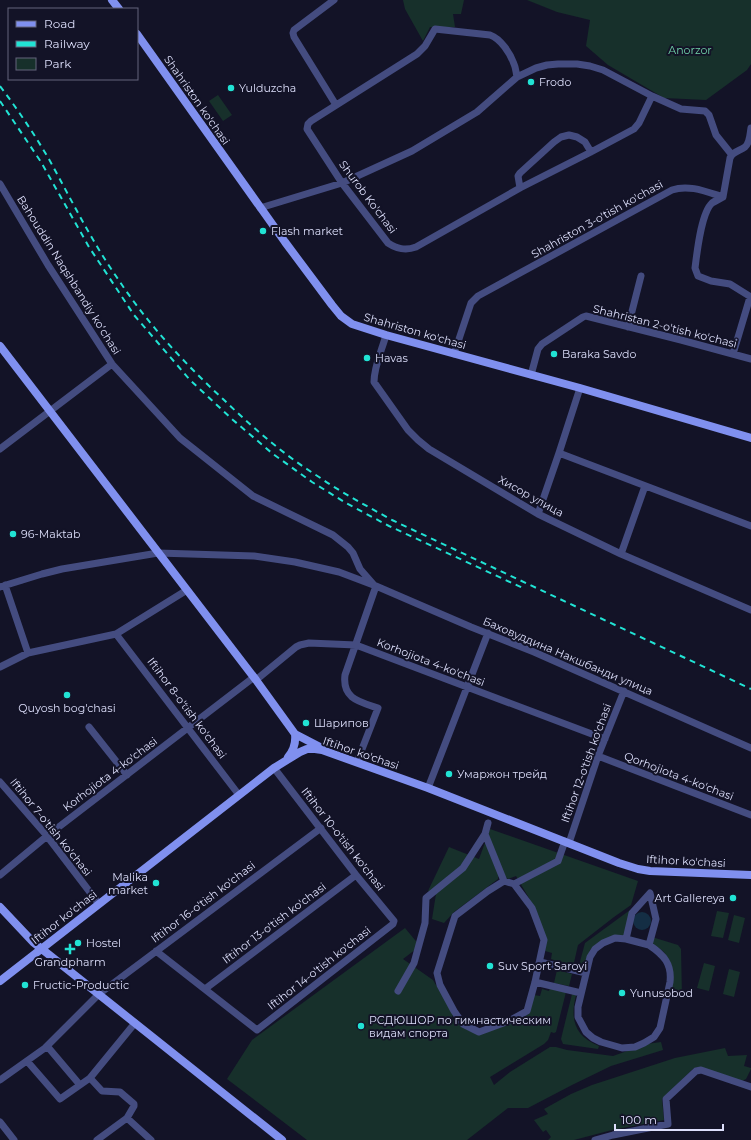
<svg xmlns="http://www.w3.org/2000/svg" width="751" height="1140" font-family="Montserrat,sans-serif">
  <style>
    .green { fill: #17302b }
    .water { fill: #142e44 }
    .lines { fill: none; stroke-linecap: round; stroke-linejoin: round }
    .street { stroke: #444c80; stroke-width: 7 }
    .secondary { stroke: #8090ef; stroke-width: 8 }
    .rail { stroke: #21e3d4; stroke-width: 2; stroke-dasharray: 6 5; stroke-linecap: butt }
    .poi-dot { fill: #21e3d4; stroke: #131327; stroke-width: 1.5 }
    .labels { text-anchor: middle; dominant-baseline: central; stroke-width: 4; stroke-linejoin: round; paint-order: stroke }
    .park-label { font-size: 11px; fill: #71d3a9; stroke: #131327 }
    .poi-label { font-size: 11px; fill: #dddffb; stroke: #131327; text-anchor: start }
    .street-label { font-size: 11px; fill: #dddffb; stroke: #131327 }
  </style>
  <rect width="100%" height="100%" fill="#131327"/>
  <path class="green" d="M 403,0 L 464,0 L 461,14 L 453,14 L 455,27 L 430,27 L 423,41 L 405,9 Z
    M 527,0 L 751,0 L 751,64 L 747,70 L 706,100 L 664,98 L 608,65 L 586,46 L 590,20 L 557,12 Z
    M 218,95 L 232,115 L 223,121 L 209,101 Z
    M 490,829 L 638,881 L 631,905 L 614,917 L 578,945 L 573,967 L 557,964 L 557,961 L 551,959 L 552,953 L 545,951 L 546,939 L 529,898 L 516,876 L 508,879 L 502,874 L 498,877 L 498,879 L 454,912 L 444,923 L 432,919 L 436,894 L 428,891 L 449,847 L 479,859 Z
    M 630,910 L 624,937 L 597,944 L 590,950 L 586,970 L 578,969 L 585,943 Z
    M 717,911 L 729,913 L 723,938 L 711,936 Z
    M 734,915 L 745,918 L 739,943 L 728,940 Z
    M 405,928 L 420,946 L 403,959 L 433,980 L 454,1015 L 451,1017 C 459,1025 466,1031 477,1033 L 528,1014 L 534,995 L 540,996 L 542,989 L 549,991 L 550,988 L 566,992 L 556,1032 L 554,1033 L 551,1032 L 548,1040 L 544,1044 L 490,1077 L 494,1085 L 510,1072 L 550,1047 L 556,1047 L 567,1050 L 613,1056 L 647,1044 L 661,1042 L 663,1050 L 611,1066 L 572,1085 L 528,1108 L 508,1108 L 467,1140 L 307,1140 L 227,1079 L 252,1040 Z
    M 652,937 L 678,945 L 681,949 L 682,997 L 681,997 L 669,994 C 669,984 671,963 666,955 C 663,949 656,947 650,944 Z
    M 704,963 L 715,966 L 709,991 L 697,988 Z
    M 729,969 L 740,972 L 734,997 L 723,994 Z
    M 557,970 L 572,974 L 569,986 L 554,983 Z
    M 572,994 L 576,995 C 570,1019 574,1036 599,1046 L 598,1049 L 563,1044 L 561,1039 Z
    M 725,1048 L 728,1056 L 747,1055 L 744,1066 L 751,1068 L 751,1069 L 746,1079 L 742,1081 L 698,1067 L 694,1068 L 662,1099 L 664,1120 L 612,1130 L 574,1140 L 548,1140 L 551,1137 L 546,1130 L 543,1132 L 534,1120 L 548,1114 L 544,1109 L 571,1094 L 592,1085 L 675,1058 Z"/>
  <path class="water" d="M633 921a9 9 0 1 1 18 0a9 9 0 1 1-18 0Z"/>
  <g class="lines">
    <path class="street" d="M 334,0 L 294,30 L 293,33 L 294,37 L 336,105
      M 517,77 C 516,73 516,68 514,64 C 510,53 501,39 490,35 L 435,29 L 425,46 L 417,54 L 311,121 L 308,124 L 307,129 L 342,183 L 388,243 C 397,249 405,251 416,247 L 520,188 L 591,152 L 634,129 L 639,123 L 652,96
      M 0,184 L 48,265 L 112,364 L 180,438 L 253,496 L 333,535 L 348,547 L 353,553 L 360,569 L 374,585
      M 520,188 L 518,176 L 520,173 L 554,142 L 561,137 L 569,135 L 577,137 L 585,142 L 591,152
      M 723,197 L 730,158 C 733,151 740,151 745,147 C 750,143 750,133 751,128
      M 260,208 L 342,183 L 412,151 L 477,112 L 517,77 L 536,68 L 547,65 L 558,64 L 577,64 L 590,66 L 603,70 L 652,96 L 681,109 L 705,111 L 709,115 L 716,135 L 732,155
      M 628,327 L 641,276
      M 386,335 C 382,350 374,366 374,382 L 408,430 L 418,440 L 429,449 L 538,514 L 621,554 L 751,610
      M 454,354 L 471,303 L 478,296 L 672,190 C 689,184 707,192 723,197 C 720,199 715,201 712,203 C 701,213 697,253 695,268 L 698,276 L 711,281 L 730,284 L 751,297
      M 733,354 L 750,297
      M 531,375 L 538,349 L 542,344 L 583,317 L 586,316 L 681,340 L 751,359
      M 0,449 L 112,364
      M 559,453 L 751,526
      M 538,514 L 559,453 L 580,388
      M 621,554 L 645,486
      M 5,585 L 28,653
      M 0,587 L 42,574 L 62,569 L 158,553 L 254,556 L 295,562 L 339,572 L 376,586 L 471,627 L 534,652 L 751,748
      M 116,634 L 239,795
      M 0,667 L 28,653 L 116,634 L 187,590
      M 256,680 L 296,647 L 300,645 L 309,643 L 356,645 L 605,739
      M 89,727 L 127,775
      M 598,756 L 751,815
      M 357,762 L 378,708 C 360,702 342,699 345,675 L 376,586
      M 0,782 L 47,836 L 99,904
      M 428,788 L 488,633
      M 488,823 L 485,834 L 504,881 L 514,884 L 558,861 L 565,841
      M 569,843 L 598,756 L 624,691
      M 0,875 L 47,836 L 254,677
      M 504,881 L 488,891 L 455,916 L 437,973 L 440,985 L 454,1011 L 463,1024 L 479,1032 L 509,1021 L 527,1011 L 535,982 L 544,940 L 532,908 L 514,884
      M 650,893 L 656,919 L 649,945 C 664,955 672,964 670,982 L 660,1028 L 654,1037 L 644,1043 L 635,1047 L 622,1048 L 601,1042 L 593,1038 L 586,1032 L 578,1017 L 578,1007 L 590,957 L 595,949 L 603,943 L 615,938 L 626,939 L 632,913 Z
      M 626,939 L 649,945
      M 156,951 L 257,1030 L 393,924 L 394,921 L 356,875 L 274,768
      M 540,962 L 586,973
      M 535,982 L 581,993
      M 205,989 L 356,875
      M 398,991 L 414,963 L 425,923 L 426,898 L 463,868 L 485,834
      M 27,1061 L 60,1099 L 80,1085 L 47,1046
      M 90,1078 L 135,1023
      M 0,1080 L 45,1048 L 99,994 L 321,828
      M 80,1085 L 90,1078 L 102,1091 L 120,1092 L 134,1104 L 134,1106 L 127,1118 L 97,1140
      M 127,1118 L 151,1140
      M 0,1122 L 14,1140
      M 595,1140 L 613,1135 L 668,1124 L 666,1099 L 696,1071 L 701,1070 L 751,1087"/>
    <path class="secondary" d="M 112,0 L 119,9
      M 137,34 L 285,242 L 332,305 L 341,316 L 352,324 L 386,335 L 580,388 L 751,438
      M 0,346 L 256,680 L 295,734 L 322,748
      M 288,757 C 294,750 296,743 295,734
      M 0,907 L 33,942 L 282,1140
      M 0,981 L 274,768 L 300,752 L 307,749 L 315,749 L 322,750 L 428,788 L 619,863 L 638,869 L 650,871 L 751,875"/>
    <path class="rail" d="M 0,86 C 18,110 35,135 50,161 C 72,201 92,242 118,279 C 147,323 184,363 223,399 C 253,428 284,455 319,477 C 342,493 367,506 392,520 L 751,689
      M 0,101 L 41,162 L 89,247 L 134,315 L 190,380 L 233,420 L 273,454 L 312,482 L 346,503 L 389,526 L 525,589"/>
  </g>
  <g class="poi-dot">
    <circle cx="531" cy="82" r="4"/>
    <circle cx="231" cy="88" r="4"/>
    <circle cx="263" cy="231" r="4"/>
    <circle cx="554" cy="354" r="4"/>
    <circle cx="367" cy="358" r="4"/>
    <circle cx="13" cy="534" r="4"/>
    <circle cx="67" cy="695" r="4"/>
    <circle cx="306" cy="723" r="4"/>
    <circle cx="449" cy="774" r="4"/>
    <circle cx="156" cy="883" r="4"/>
    <circle cx="733" cy="898" r="4"/>
    <circle cx="78" cy="943" r="4"/>
    <path d="M68 943h4v4h4v4h-4v4h-4v-4h-4v-4h4z"/>
    <circle cx="490" cy="966" r="4"/>
    <circle cx="25" cy="985" r="4"/>
    <circle cx="622" cy="993" r="4"/>
    <circle cx="361" cy="1026" r="4"/>
  </g>
  <g class="labels">
    <g class="park-label">
      <text x="690" y="50">Anorzor</text>
    </g>
    <g class="poi-label">
      <text x="539" y="82">Frodo</text>
      <text x="239" y="88">Yulduzcha</text>
      <text x="271" y="231">Flash market</text>
      <text x="562" y="354">Baraka Savdo</text>
      <text x="375" y="358">Havas</text>
      <text x="21" y="534">96-Maktab</text>
      <text x="67" y="708" text-anchor="middle">Quyosh bog'chasi</text>
      <text x="314" y="723">Шарипов</text>
      <text x="457" y="774">Умаржон трейд</text>
      <text x="148" y="877" text-anchor="end">Malika<tspan x="148" dy="13">market</tspan></text>
      <text x="725" y="898" text-anchor="end">Art Gallereya</text>
      <text x="86" y="943">Hostel</text>
      <text x="70" y="962" text-anchor="middle">Grandpharm</text>
      <text x="498" y="966">Suv Sport Saroyi</text>
      <text x="33" y="985">Fructic-Productic</text>
      <text x="630" y="993">Yunusobod</text>
      <text x="369" y="1020">РСДЮШОР по гимнастическим<tspan x="369" dy="13">видам спорта</tspan></text>
    </g>
    <g class="street-label">
      <text transform="translate(197 100) rotate(55)">Shahriston ko'chasi</text>
      <text transform="translate(368 197) rotate(53)">Shurob Ko'chasi</text>
      <text transform="translate(597 219) rotate(-29)">Shahriston 3-o'tish ko'chasi</text>
      <text transform="translate(69 275) rotate(58)">Bahouddin Naqshbandiy koʻchasi</text>
      <text transform="translate(665 326) rotate(14)">Shahristan 2-o'tish ko'chasi</text>
      <text transform="translate(415 331) rotate(16)">Shahriston ko'chasi</text>
      <text transform="translate(531 496) rotate(29)">Хисор улица</text>
      <text transform="translate(568 656) rotate(23)">Баховуддина Накшбанди улица</text>
      <text transform="translate(431 662) rotate(21)">Korhojiota 4-ko'chasi</text>
      <text transform="translate(187 708) rotate(53)">Iftihor 8-o'tish ko'chasi</text>
      <text transform="translate(361 753) rotate(19)">Iftihor ko'chasi</text>
      <text transform="translate(586 763) rotate(-70)">Iftihor 12-o'tish ko'chasi</text>
      <text transform="translate(110 774) rotate(-37)">Korhojiota 4-ko'chasi</text>
      <text transform="translate(679 776) rotate(21)">Qorhojiota 4-ko'chasi</text>
      <text transform="translate(51 827) rotate(51)">Iftihor 7-o'tish ko'chasi</text>
      <text transform="translate(343 839) rotate(52)">Iftihor 10-o'tish ko'chasi</text>
      <text transform="translate(686 861) rotate(3)">Iftihor ko'chasi</text>
      <text transform="translate(203 902) rotate(-37)">Iftihor 16-o'tish ko'chasi</text>
      <text transform="translate(64 917) rotate(-38)">Iftihor ko'chasi</text>
      <text transform="translate(274 923) rotate(-37)">Iftihor 13-o'tish ko'chasi</text>
      <text transform="translate(319 968) rotate(-38)">Iftihor 14-o'tish ko'chasi</text>
    </g>
  </g>
  <rect x="8" y="8" width="130" height="72" fill="#131327" stroke="#64657c"/>
  <rect x="16" y="21" width="20" height="6" fill="#8090ef" stroke="#64657c"/>
  <text x="44" y="28" font-size="12" fill="#dddffb">Road</text>
  <rect x="16" y="41" width="20" height="6" fill="#21e3d4" stroke="#64657c"/>
  <text x="44" y="48" font-size="12" fill="#dddffb">Railway</text>
  <rect x="16" y="58" width="20" height="12" fill="#17302b" stroke="#64657c"/>
  <text x="44" y="68" font-size="12" fill="#dddffb">Park</text>
  <path d="M615 1124v6h108v-6" fill="none" stroke="#dddffb" stroke-width="2"/>
  <text x="621" y="1124" font-size="12" fill="#dddffb" stroke="#131327" stroke-width="3" paint-order="stroke">100 m</text>
</svg>
